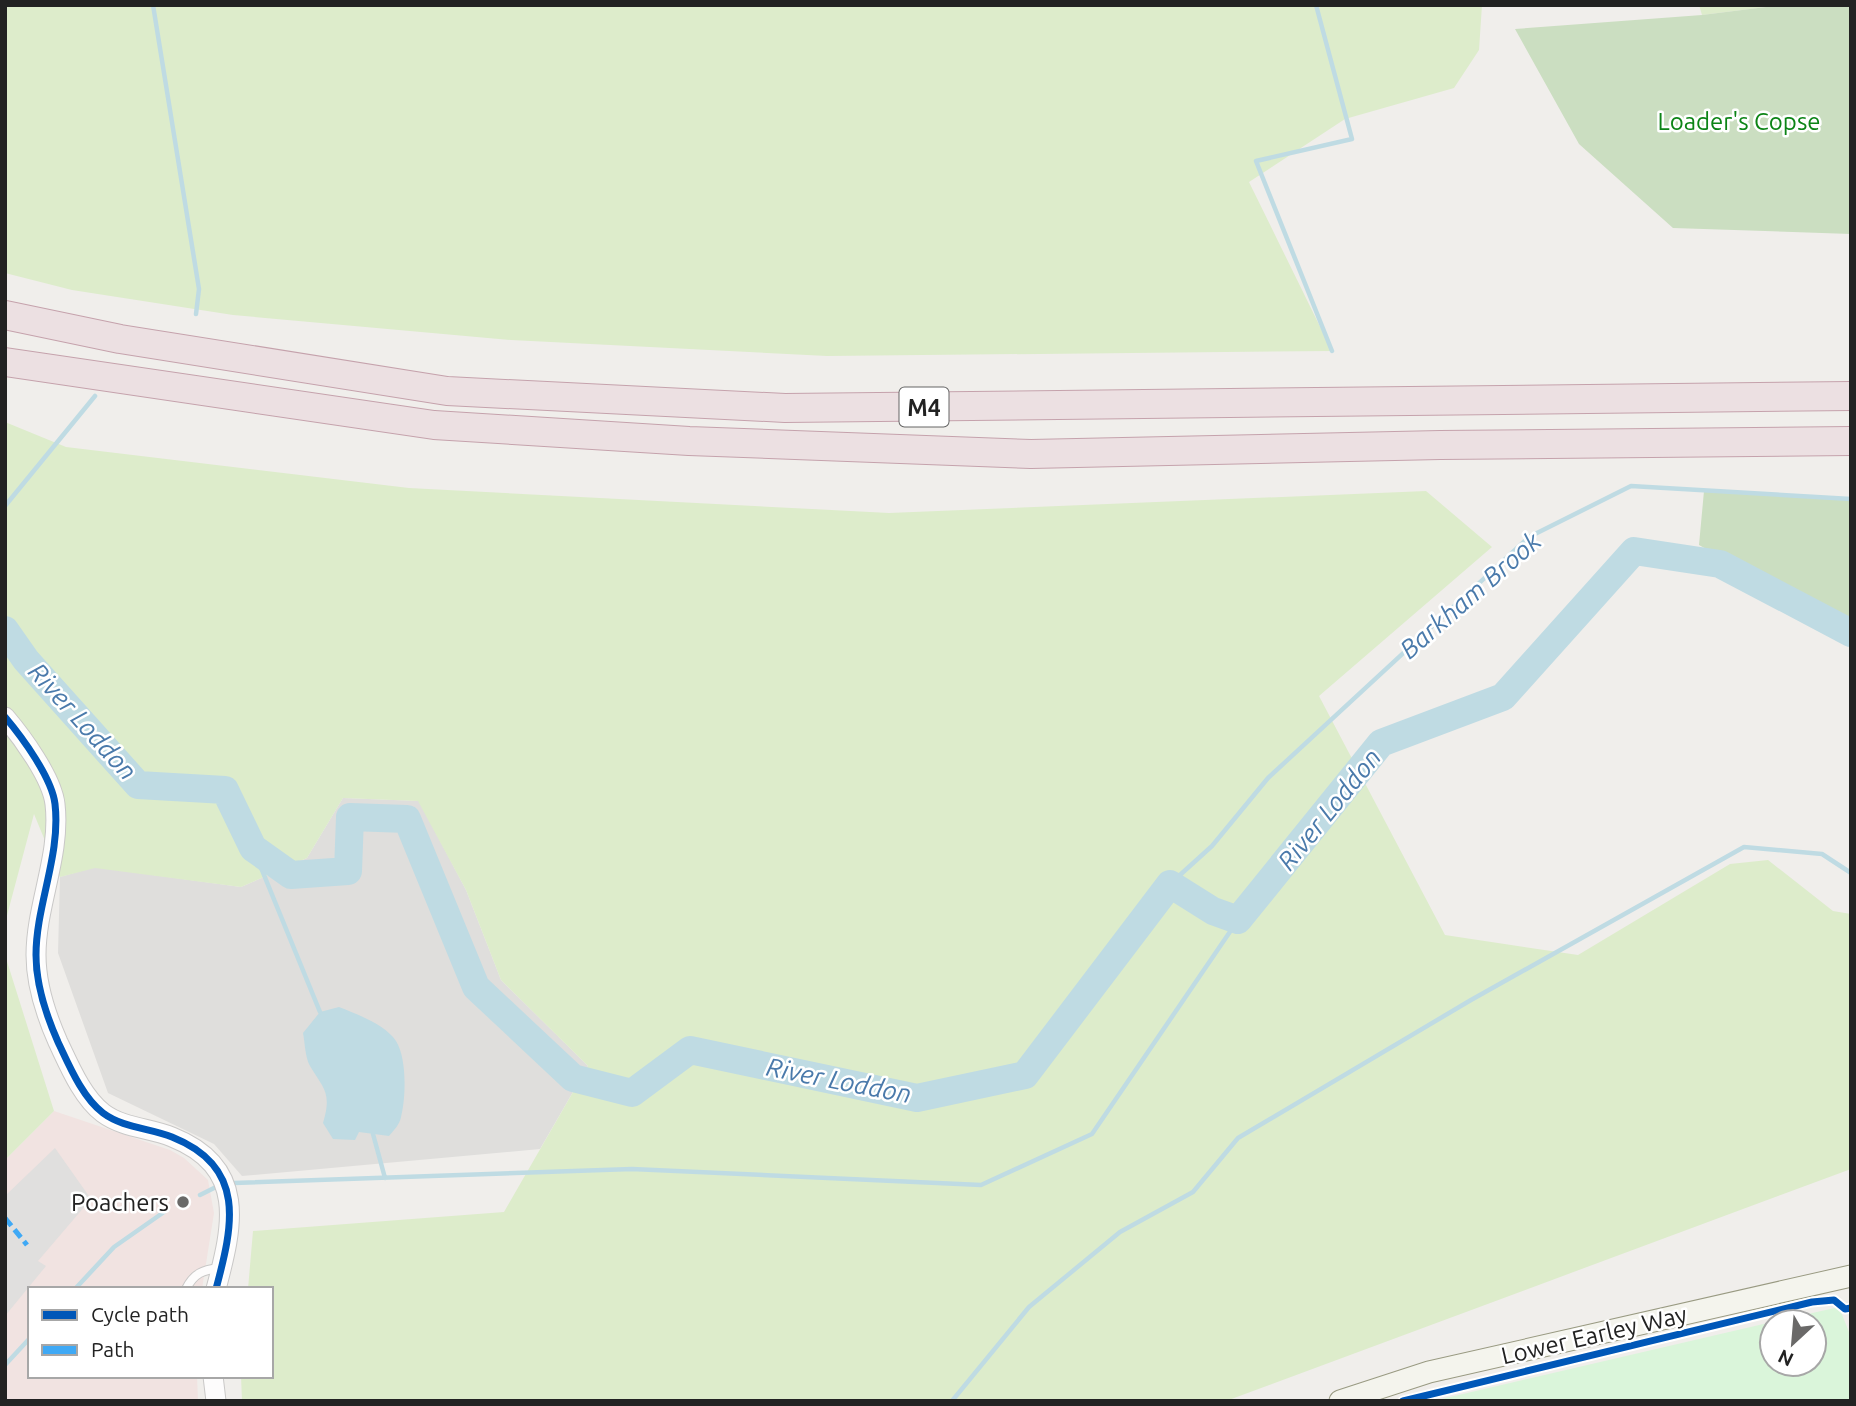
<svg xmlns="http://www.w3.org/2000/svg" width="1856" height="1406" font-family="Ubuntu,sans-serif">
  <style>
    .residential { fill: #dfdedc }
    .commercial { fill: #f1e3e1 }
    .grass { fill: #ddeccb }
    .forest { fill: #cbdec1 }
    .park { fill: #daf5da }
    .parking { fill: #e0dfde }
    .water { fill: #bfdbe3 }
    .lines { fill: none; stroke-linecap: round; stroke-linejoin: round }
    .stream { stroke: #bfdbe3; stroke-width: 4.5 }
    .river { stroke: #bfdbe3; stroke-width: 28 }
    .service-casing { stroke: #c9c8c7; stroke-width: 10 }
    .tertiary-casing { stroke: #c9c8c7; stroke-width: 21 }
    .secondary-casing { stroke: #999a82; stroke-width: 23 }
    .motorway-casing { stroke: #c5a2ac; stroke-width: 30 }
    .service { stroke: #fdfcfc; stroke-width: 8 }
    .tertiary { stroke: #fdfcfc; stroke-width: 19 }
    .secondary { stroke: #f4f4ed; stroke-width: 21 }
    .motorway { stroke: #ece0e2; stroke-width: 28 }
    .quiet { stroke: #3fa9f5; stroke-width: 5; stroke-dasharray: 10 5; stroke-linecap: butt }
    .cycleway-casing { stroke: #fff; stroke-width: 11 }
    .cycleway { stroke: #0057b8; stroke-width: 7 }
    .poi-dot { fill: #6a6968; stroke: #fff; stroke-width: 2.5 }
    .labels { text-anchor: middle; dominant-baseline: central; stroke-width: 5; stroke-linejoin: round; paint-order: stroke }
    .shield { fill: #fff; stroke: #646464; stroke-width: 2 }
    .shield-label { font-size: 23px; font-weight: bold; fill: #222 }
    .park-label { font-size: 24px; fill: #0c8416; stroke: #fff }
    .poi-label { font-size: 24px; fill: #222; stroke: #fff; text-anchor: end }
    .street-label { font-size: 24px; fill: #222; stroke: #fff }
    .water-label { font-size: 26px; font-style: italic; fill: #4a7aab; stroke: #fff }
  </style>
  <rect width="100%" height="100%" fill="#f0eeeb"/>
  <path class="residential" d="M 343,798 L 419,801 L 466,890 L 501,980 L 588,1066 L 540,1149 L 242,1176 L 214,1144 L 108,1093 L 58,953 L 60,877 L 95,867 L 241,887 L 307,858 Z"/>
  <path class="commercial" d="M 54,1111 L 170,1150 L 184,1158 L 208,1180 L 214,1213 L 202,1289 L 30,1289 L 30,1376 L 197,1376 L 198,1401 L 5,1401 L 5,1160 Z"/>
  <path class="grass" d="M 5,5 L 1482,5 L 1479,50 L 1454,88 L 1345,119 L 1249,182 L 1332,351 L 827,356 L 511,340 L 233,315 L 72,290 L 5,273 Z
    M 1699,5 L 1781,5 L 1702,15 Z
    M 5,422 L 66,447 L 409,488 L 889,513 L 1426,491 L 1492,547 L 1319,696 L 1445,935 L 1578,955 L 1730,864 L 1768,860 L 1833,911 L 1851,914 L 1851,1169 L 1226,1401 L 242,1401 L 241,1376 L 271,1376 L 271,1289 L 248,1289 L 253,1231 L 504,1212 L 588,1066 L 501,980 L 466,890 L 418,801 L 343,798 L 307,858 L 241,887 L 95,868 L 60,877 L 34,814 L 5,923 Z
    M 5,955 L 54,1111 L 5,1160 Z"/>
  <path class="forest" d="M 1781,5 L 1851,5 L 1851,234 L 1673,228 L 1579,144 L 1515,29 L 1702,15 Z
    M 1704,491 L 1851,499 L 1851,630 L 1699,545 Z"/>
  <path class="park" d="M 1839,1307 L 1851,1337 L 1851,1401 L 1433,1401 L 1772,1322 L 1772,1364 L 1814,1364 L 1814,1322 L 1773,1322 Z"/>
  <path class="parking" d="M 55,1148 L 91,1199 L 38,1261 L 46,1266 L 5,1316 L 5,1196 Z"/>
  <path class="water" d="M 339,1007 C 356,1014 385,1024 396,1041 C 407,1058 406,1098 401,1117 C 400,1124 394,1130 389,1136 L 359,1132 L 355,1140 L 333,1139 L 323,1123 C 332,1093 324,1089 310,1066 C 305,1057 305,1043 303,1033 L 320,1012 Z"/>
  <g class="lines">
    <path class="stream" d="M 153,5 L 199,289 L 196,314
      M 1316,5 L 1352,139 L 1256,161 L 1332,351
      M 5,506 L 95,396
      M 253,848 L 320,1012
      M 1170,884 L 1212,846 L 1268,778 L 1529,537 L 1631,486 L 1851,499
      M 373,1134 L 385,1178
      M 234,1183 L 632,1169 L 981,1185 L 1092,1134 L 1238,920
      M 200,1195 L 218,1186
      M 75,1289 L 114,1247 L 164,1212
      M 5,1365 L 30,1338
      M 952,1401 L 1029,1307 L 1120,1232 L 1193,1192 L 1238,1138 L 1471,1000 L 1744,847 L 1822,854 L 1851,873"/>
    <path class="river" d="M 5,630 L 26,660 L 138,785 L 225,790 L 253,848 L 291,875 L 348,871 L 350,817 L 407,819 L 476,987 L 573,1078 L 632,1093 L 690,1050 L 917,1098 L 1025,1075 L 1170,884 L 1213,911 L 1238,920 L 1381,743 L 1503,697 L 1634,551 L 1720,564 L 1851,633"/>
    <g class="service-casing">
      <path id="service" d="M 186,1289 C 194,1273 203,1270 219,1268"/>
    </g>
    <g class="tertiary-casing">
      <path id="tertiary" d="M 5,717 C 22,737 52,778 55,804 C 61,855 36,905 36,955 C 36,985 46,1015 58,1042 C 69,1065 82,1097 103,1113 C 123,1128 150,1128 172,1137 C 247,1167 233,1225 216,1289
        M 213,1376 L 216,1401"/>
    </g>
    <g class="secondary-casing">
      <path id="secondary" d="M 1340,1401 L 1429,1372 L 1851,1276"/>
    </g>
    <g class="motorway-casing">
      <path id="motorway" d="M 5,315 L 120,339 L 447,391 L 785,408 L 1851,396
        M 5,362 L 434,425 L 689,441 L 1031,454 L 1440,445 L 1851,441"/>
    </g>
    <use href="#service" class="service"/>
    <use href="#tertiary" class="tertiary"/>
    <use href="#secondary" class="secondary"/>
    <use href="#motorway" class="motorway"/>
    <path class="quiet" d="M 5,1218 L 27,1245"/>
    <g class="cycleway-casing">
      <path id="cycleway" d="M 5,717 C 22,737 52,778 55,804 C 61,855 36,905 36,955 C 36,985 46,1015 58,1042 C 69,1065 82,1097 103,1113 C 123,1128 150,1128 172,1137 C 247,1167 233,1225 216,1289
        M 1403,1401 L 1812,1302 L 1834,1300 L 1845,1309 L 1851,1308"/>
    </g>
    <use href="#cycleway" class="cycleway"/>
  </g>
  <circle class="poi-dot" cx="183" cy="1202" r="7"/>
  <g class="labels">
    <rect class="shield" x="899.5" y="387.5" width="49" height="39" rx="5"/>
    <g class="shield-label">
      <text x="924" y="407">M4</text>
    </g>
    <g class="park-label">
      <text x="1739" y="121">Loader's Copse</text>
    </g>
    <g class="poi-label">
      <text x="169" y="1202">Poachers</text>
    </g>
    <g class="street-label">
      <text transform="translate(1594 1335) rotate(-13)">Lower Earley Way</text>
    </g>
    <g class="water-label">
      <text transform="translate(1470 595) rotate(-41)">Barkham Brook</text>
      <text transform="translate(83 721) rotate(48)">River Loddon</text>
      <text transform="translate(1329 809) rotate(-51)">River Loddon</text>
      <text transform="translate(839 1080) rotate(11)">River Loddon</text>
    </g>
  </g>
  <rect width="1856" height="1406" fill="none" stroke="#222222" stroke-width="14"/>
  <rect x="28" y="1287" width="245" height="91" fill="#ffffff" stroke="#a7a7a7" stroke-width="2"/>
  <rect x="42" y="1310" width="35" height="10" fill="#0057b8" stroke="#a7a7a7" stroke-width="2"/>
  <text x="91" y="1322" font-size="21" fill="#222222">Cycle path</text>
  <rect x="42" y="1345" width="35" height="10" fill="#3fa9f5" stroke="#a7a7a7" stroke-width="2"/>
  <text x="91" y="1357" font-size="21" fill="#222222">Path</text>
  <g transform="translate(1793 1343) rotate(206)"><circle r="33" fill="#ffffff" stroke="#a7a7a7" stroke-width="2"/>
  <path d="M0-5L12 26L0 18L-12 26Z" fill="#6a6968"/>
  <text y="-10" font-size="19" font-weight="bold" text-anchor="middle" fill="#222222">N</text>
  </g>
</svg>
